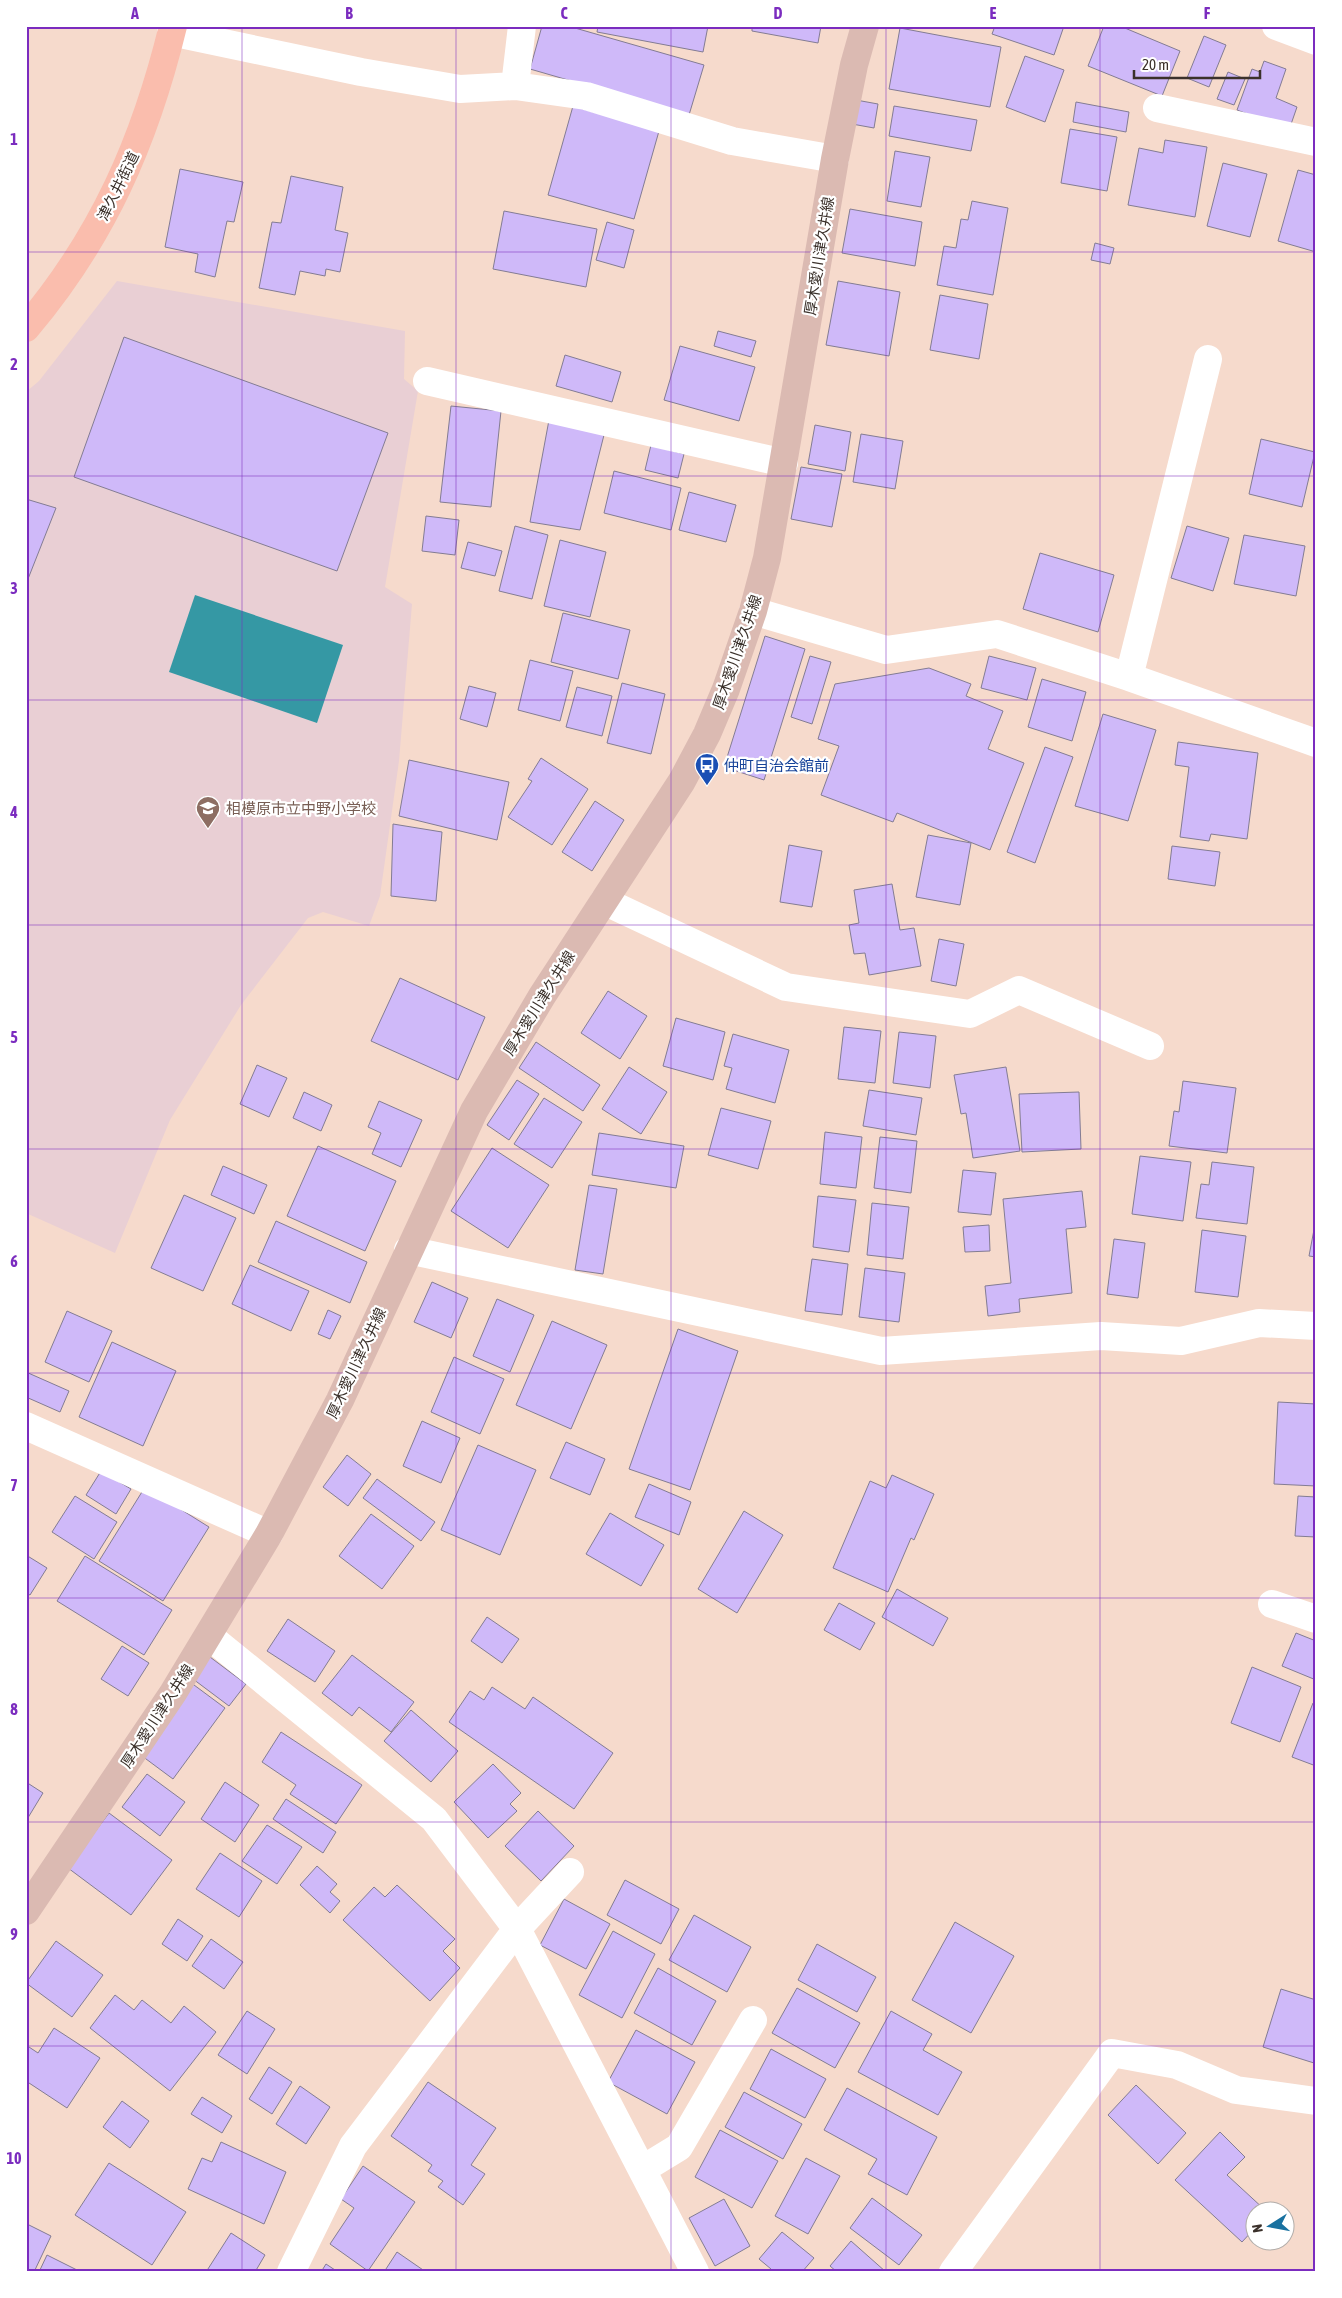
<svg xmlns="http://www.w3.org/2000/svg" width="1342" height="2298" font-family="'Asap Condensed','Noto Sans JP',sans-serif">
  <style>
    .education { fill: #e9cfd4 }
    .water { fill: #3598a4 }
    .building { fill: #cfb9f9; stroke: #837c93 }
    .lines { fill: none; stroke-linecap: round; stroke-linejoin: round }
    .minor { stroke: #fff; stroke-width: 28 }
    .major { stroke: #dbbab2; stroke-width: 28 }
    .highway { stroke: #fabdad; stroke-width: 28 }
    .grid { fill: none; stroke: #7b2cbf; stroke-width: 1; stroke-opacity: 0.55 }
    .labels { text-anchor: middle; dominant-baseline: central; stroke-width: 4.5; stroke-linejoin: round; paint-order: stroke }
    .street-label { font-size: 15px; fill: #3b312b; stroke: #fff }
    .transit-label { font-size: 15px; fill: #164399; stroke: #fff; text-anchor: start }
    .education-label { font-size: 15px; fill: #785e54; stroke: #fff; text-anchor: start }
    .neatline { fill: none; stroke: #7b2cbf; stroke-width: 2 }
    .grid-label { font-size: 16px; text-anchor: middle; font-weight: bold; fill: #7b2cbf }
  </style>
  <rect width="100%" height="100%" fill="#f6dacc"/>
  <path class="education" d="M 117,281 L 405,331 L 404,379 L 418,391 L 385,587 L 412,604 L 399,761 L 380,896 L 369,926 L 323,912 L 308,918 L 241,1005 L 170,1120 L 115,1253 L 26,1213 L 26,392 L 39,381 Z"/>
  <path class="water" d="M 195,595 L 343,645 L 317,723 L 169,672 Z"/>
  <path class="building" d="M 542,26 L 568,26 L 704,65 L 689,115 L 530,69 Z
    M 598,26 L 708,26 L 703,52 L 597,32 Z
    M 752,26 L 821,26 L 818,43 L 752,31 Z
    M 995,26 L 1064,26 L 1054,55 L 992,34 Z
    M 1104,26 L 1120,26 L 1180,51 L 1162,96 L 1088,66 Z
    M 900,28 L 1001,47 L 990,107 L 889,89 Z
    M 1204,36 L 1226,45 L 1209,87 L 1187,78 Z
    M 1025,56 L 1064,70 L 1045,122 L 1006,107 Z
    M 1264,61 L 1286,69 L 1276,98 L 1297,107 L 1289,130 L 1237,110 L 1252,69 L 1260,72 Z
    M 1228,72 L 1245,79 L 1234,105 L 1217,99 Z
    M 856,100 L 878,104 L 874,128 L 852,124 Z
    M 1076,102 L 1129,112 L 1126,132 L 1073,122 Z
    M 573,106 L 659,131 L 634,219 L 548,195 Z
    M 894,106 L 977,120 L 971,151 L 889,136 Z
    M 1070,129 L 1117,137 L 1107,191 L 1061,183 Z
    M 1165,140 L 1207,147 L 1195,217 L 1128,205 L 1139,148 L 1163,153 Z
    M 895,151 L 930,157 L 921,207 L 887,201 Z
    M 1223,163 L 1267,174 L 1250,237 L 1207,226 Z
    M 180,169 L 243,182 L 234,222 L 227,221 L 215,277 L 195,272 L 198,254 L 165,247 Z
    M 1298,170 L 1316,175 L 1316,252 L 1278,241 Z
    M 291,176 L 343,187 L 335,230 L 348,233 L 340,272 L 326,269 L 325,276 L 300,271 L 295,295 L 259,288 L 272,222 L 281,223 Z
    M 972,201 L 1008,208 L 993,295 L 937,285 L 944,246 L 956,248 L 961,219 L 968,220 Z
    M 850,209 L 922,222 L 915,266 L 842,253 Z
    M 504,211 L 597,229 L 586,287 L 493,269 Z
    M 607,222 L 634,230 L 624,268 L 596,260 Z
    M 1095,243 L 1114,248 L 1110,264 L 1091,260 Z
    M 838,281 L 900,292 L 889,356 L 826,345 Z
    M 940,295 L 988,304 L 979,359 L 930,350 Z
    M 718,331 L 756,341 L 751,357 L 714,346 Z
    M 124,337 L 388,433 L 337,571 L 74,477 Z
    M 680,346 L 755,367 L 739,421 L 664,400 Z
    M 565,355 L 621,372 L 612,402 L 556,386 Z
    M 451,406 L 501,411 L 491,507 L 440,502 Z
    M 549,420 L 605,431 L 580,530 L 530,522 Z
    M 815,425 L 851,432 L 845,471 L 808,464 Z
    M 861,434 L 903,441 L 895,489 L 853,482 Z
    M 1261,439 L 1315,452 L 1302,507 L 1249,494 Z
    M 651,445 L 684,454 L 678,478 L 645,470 Z
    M 801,467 L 842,474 L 832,527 L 791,519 Z
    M 614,471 L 681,488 L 671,530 L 604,513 Z
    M 689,492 L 736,505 L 726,542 L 679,530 Z
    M 26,499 L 56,508 L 26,584 Z
    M 426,516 L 459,520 L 455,555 L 422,551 Z
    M 515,526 L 548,535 L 532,599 L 499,591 Z
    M 1187,526 L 1229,538 L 1213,591 L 1171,578 Z
    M 1244,535 L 1305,546 L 1296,596 L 1234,584 Z
    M 560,540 L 606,552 L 590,617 L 544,606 Z
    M 468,542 L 502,551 L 495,576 L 461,568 Z
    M 1040,553 L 1114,575 L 1098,632 L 1023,609 Z
    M 563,613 L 630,630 L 618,679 L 551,662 Z
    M 765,636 L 805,649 L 764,780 L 724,767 Z
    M 810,656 L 831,662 L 812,724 L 791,717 Z
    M 989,656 L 1036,668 L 1027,700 L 981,688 Z
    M 530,660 L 573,671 L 560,721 L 518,710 Z
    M 929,668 L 971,684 L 966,696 L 1003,711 L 988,749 L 1024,763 L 990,850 L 897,813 L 893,822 L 821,795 L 839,746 L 818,739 L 835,684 Z
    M 1042,679 L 1086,692 L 1072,741 L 1028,727 Z
    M 622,683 L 665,694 L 651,754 L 607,743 Z
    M 469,686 L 496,693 L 487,727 L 460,719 Z
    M 577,687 L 612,696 L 602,736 L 566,727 Z
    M 1103,714 L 1156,730 L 1128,821 L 1075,806 Z
    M 1178,742 L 1258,753 L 1247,839 L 1211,834 L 1209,841 L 1180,837 L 1189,767 L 1175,765 Z
    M 1045,747 L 1073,757 L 1035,863 L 1007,852 Z
    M 541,758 L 588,789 L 552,845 L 508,817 L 532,781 L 528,779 Z
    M 409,760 L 509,782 L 497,840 L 399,816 Z
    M 595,801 L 624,820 L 592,871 L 562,852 Z
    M 393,824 L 442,832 L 436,901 L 391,896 Z
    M 928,835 L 971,843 L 960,905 L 916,897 Z
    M 789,845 L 822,851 L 812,907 L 780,902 Z
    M 1172,846 L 1220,852 L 1215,886 L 1168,879 Z
    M 892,884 L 900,930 L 914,928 L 921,966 L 869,975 L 865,953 L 854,954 L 849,925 L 859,923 L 854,890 Z
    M 939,939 L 964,944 L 956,986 L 931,981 Z
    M 400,978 L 485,1017 L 458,1080 L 371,1041 Z
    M 608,991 L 647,1016 L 620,1059 L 581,1033 Z
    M 676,1018 L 725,1032 L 713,1080 L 663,1066 Z
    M 844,1027 L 881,1031 L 875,1083 L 838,1079 Z
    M 899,1032 L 936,1036 L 930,1088 L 893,1083 Z
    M 733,1034 L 789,1050 L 775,1103 L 726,1089 L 732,1068 L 724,1066 Z
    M 536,1042 L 600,1085 L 583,1111 L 519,1068 Z
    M 257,1065 L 287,1078 L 269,1117 L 240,1104 Z
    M 629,1067 L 667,1092 L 641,1134 L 602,1109 Z
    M 1006,1067 L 1020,1151 L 973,1158 L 966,1113 L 961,1114 L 954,1075 Z
    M 517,1080 L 539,1094 L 509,1140 L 487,1125 Z
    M 1183,1081 L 1236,1088 L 1227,1153 L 1169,1146 L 1174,1111 L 1179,1112 Z
    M 869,1090 L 922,1098 L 916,1135 L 863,1126 Z
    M 304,1092 L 332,1105 L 321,1131 L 293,1118 Z
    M 1079,1092 L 1081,1149 L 1022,1152 L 1019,1094 Z
    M 544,1098 L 582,1122 L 552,1168 L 514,1144 Z
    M 379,1101 L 422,1120 L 401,1167 L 372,1154 L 381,1133 L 368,1127 Z
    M 721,1108 L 771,1121 L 758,1169 L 708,1155 Z
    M 825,1132 L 862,1137 L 856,1188 L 820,1184 Z
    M 599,1133 L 684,1146 L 676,1188 L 592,1175 Z
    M 880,1137 L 917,1141 L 911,1193 L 874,1188 Z
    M 318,1146 L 396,1181 L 365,1251 L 287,1216 Z
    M 492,1148 L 549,1185 L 508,1248 L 451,1211 Z
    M 1140,1156 L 1191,1162 L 1183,1221 L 1132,1214 Z
    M 1212,1162 L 1254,1167 L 1247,1224 L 1196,1218 L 1201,1184 L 1209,1185 Z
    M 223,1166 L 267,1185 L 254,1214 L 211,1195 Z
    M 963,1170 L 996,1173 L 991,1215 L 958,1212 Z
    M 589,1185 L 617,1189 L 603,1274 L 575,1270 Z
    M 1082,1191 L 1086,1227 L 1066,1229 L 1072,1293 L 1019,1299 L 1020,1312 L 988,1316 L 985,1286 L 1011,1283 L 1003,1199 Z
    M 184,1195 L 236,1218 L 203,1291 L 151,1268 Z
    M 818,1196 L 856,1200 L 849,1252 L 813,1247 Z
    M 872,1203 L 909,1207 L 903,1259 L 867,1255 Z
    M 1316,1219 L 1316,1257 L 1309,1256 Z
    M 276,1221 L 367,1262 L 350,1303 L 258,1262 Z
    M 989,1225 L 990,1251 L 965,1252 L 963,1227 Z
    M 1202,1230 L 1246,1236 L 1238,1297 L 1195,1292 Z
    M 1114,1239 L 1145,1243 L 1138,1298 L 1107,1294 Z
    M 812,1259 L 848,1264 L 842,1315 L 805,1311 Z
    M 250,1265 L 309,1291 L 291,1331 L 232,1304 Z
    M 865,1268 L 905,1273 L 899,1322 L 859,1317 Z
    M 432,1282 L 468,1298 L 451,1338 L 414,1322 Z
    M 497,1299 L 534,1315 L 510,1372 L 473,1356 Z
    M 328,1310 L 341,1316 L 330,1339 L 318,1334 Z
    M 67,1311 L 112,1331 L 89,1382 L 45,1362 Z
    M 552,1321 L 607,1345 L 571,1429 L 516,1405 Z
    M 678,1329 L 738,1351 L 690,1490 L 629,1469 Z
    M 112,1342 L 176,1371 L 143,1446 L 79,1417 Z
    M 454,1357 L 504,1379 L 480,1434 L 431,1412 Z
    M 26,1372 L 69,1391 L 60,1412 L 26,1397 Z
    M 1278,1402 L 1316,1404 L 1316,1486 L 1274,1484 Z
    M 422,1421 L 460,1438 L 441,1483 L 403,1466 Z
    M 566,1442 L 605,1459 L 590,1495 L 550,1478 Z
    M 478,1445 L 536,1470 L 500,1555 L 441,1530 Z
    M 347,1455 L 371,1474 L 348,1506 L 323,1487 Z
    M 101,1471 L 131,1489 L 116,1514 L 86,1495 Z
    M 892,1475 L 934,1494 L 914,1540 L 911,1538 L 888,1592 L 833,1568 L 870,1481 L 886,1488 Z
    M 377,1479 L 435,1522 L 421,1541 L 363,1498 Z
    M 649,1484 L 691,1502 L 679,1535 L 635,1517 Z
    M 145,1487 L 209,1527 L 163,1601 L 99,1561 Z
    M 75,1496 L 117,1522 L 94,1559 L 52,1532 Z
    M 1298,1496 L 1316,1497 L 1316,1537 L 1295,1536 Z
    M 744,1511 L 783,1535 L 737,1613 L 698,1589 Z
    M 610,1513 L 664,1545 L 641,1586 L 586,1554 Z
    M 371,1514 L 414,1546 L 382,1589 L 339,1556 Z
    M 26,1555 L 47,1568 L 30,1595 L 26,1593 Z
    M 85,1556 L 172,1610 L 144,1655 L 57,1601 Z
    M 897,1589 L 948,1618 L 933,1646 L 882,1617 Z
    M 839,1603 L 875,1623 L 860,1650 L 824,1630 Z
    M 487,1617 L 519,1639 L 502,1663 L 471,1641 Z
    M 288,1619 L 335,1651 L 315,1682 L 267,1651 Z
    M 1296,1633 L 1316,1641 L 1316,1680 L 1282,1666 Z
    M 122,1646 L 149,1663 L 128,1696 L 101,1679 Z
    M 352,1655 L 414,1702 L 391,1732 L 359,1707 L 352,1716 L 322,1693 Z
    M 210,1657 L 246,1684 L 229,1706 L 193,1679 Z
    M 1252,1667 L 1301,1687 L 1280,1742 L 1231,1723 Z
    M 190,1682 L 225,1708 L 173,1779 L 138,1753 Z
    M 492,1687 L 525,1709 L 533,1697 L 613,1753 L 574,1809 L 449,1722 L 470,1691 L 484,1700 Z
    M 1313,1703 L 1316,1704 L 1316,1766 L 1292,1757 Z
    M 411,1710 L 458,1751 L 431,1782 L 384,1741 Z
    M 281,1732 L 362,1785 L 336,1824 L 290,1794 L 296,1785 L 262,1762 Z
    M 493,1764 L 521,1793 L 510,1804 L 517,1811 L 488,1838 L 454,1802 Z
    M 147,1774 L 185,1802 L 160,1836 L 122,1807 Z
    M 26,1782 L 43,1793 L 26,1821 Z
    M 225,1782 L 259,1805 L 235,1842 L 201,1819 Z
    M 286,1799 L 336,1832 L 323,1853 L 273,1819 Z
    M 538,1811 L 574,1846 L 541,1881 L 505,1846 Z
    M 109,1813 L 172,1860 L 131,1915 L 68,1868 Z
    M 267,1825 L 302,1847 L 277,1884 L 242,1861 Z
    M 220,1853 L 262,1881 L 239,1917 L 196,1889 Z
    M 317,1866 L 337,1884 L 330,1892 L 340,1901 L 330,1913 L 300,1885 Z
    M 625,1880 L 679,1909 L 661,1944 L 607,1915 Z
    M 397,1885 L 455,1939 L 443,1951 L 460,1968 L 430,2001 L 343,1920 L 374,1887 L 385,1897 Z
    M 564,1899 L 610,1924 L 586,1969 L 540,1945 Z
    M 694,1915 L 751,1947 L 727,1992 L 669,1960 Z
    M 178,1919 L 203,1936 L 187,1961 L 162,1944 Z
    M 955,1922 L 1014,1956 L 971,2033 L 912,2000 Z
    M 613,1931 L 655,1954 L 622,2018 L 579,1995 Z
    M 211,1939 L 243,1962 L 224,1989 L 192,1966 Z
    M 56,1941 L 103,1975 L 72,2017 L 26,1983 Z
    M 817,1944 L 876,1977 L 857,2012 L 798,1980 Z
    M 658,1968 L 716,2001 L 692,2045 L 634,2013 Z
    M 797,1988 L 860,2023 L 835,2068 L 772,2033 Z
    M 1281,1989 L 1316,2000 L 1314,2063 L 1263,2047 Z
    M 115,1995 L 134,2010 L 142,2000 L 171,2023 L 184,2006 L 216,2032 L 170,2091 L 90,2028 Z
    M 247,2011 L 275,2029 L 247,2074 L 218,2055 Z
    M 891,2011 L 932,2034 L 923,2050 L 962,2072 L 938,2115 L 858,2072 Z
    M 54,2028 L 100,2058 L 67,2108 L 26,2081 L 26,2045 L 38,2053 Z
    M 636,2030 L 695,2062 L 667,2114 L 608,2082 Z
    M 771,2049 L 826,2079 L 805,2118 L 750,2089 Z
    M 269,2067 L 292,2082 L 272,2114 L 249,2099 Z
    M 428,2082 L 496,2128 L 471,2165 L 485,2174 L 463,2205 L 438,2187 L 443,2181 L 428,2171 L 432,2165 L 391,2136 Z
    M 1136,2085 L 1186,2133 L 1158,2164 L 1108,2115 Z
    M 300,2086 L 330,2107 L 306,2144 L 276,2124 Z
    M 847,2088 L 937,2137 L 907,2195 L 868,2174 L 877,2159 L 824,2130 Z
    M 744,2092 L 802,2124 L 783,2159 L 725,2127 Z
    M 202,2097 L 232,2116 L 222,2133 L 191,2114 Z
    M 122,2101 L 149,2121 L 130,2148 L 103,2127 Z
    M 720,2130 L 778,2161 L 752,2208 L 695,2177 Z
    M 1220,2132 L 1245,2157 L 1227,2175 L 1265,2210 L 1254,2210 L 1254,2229 L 1242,2242 L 1175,2180 Z
    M 221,2142 L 286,2172 L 264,2224 L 188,2189 L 202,2158 L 212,2162 Z
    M 806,2158 L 840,2176 L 808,2234 L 775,2216 Z
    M 109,2163 L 186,2212 L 152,2265 L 75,2215 Z
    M 363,2166 L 415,2202 L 368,2271 L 330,2244 L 354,2208 L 341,2199 Z
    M 872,2198 L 922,2235 L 899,2265 L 850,2228 Z
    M 724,2199 L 750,2246 L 715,2266 L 689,2218 Z
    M 27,2224 L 51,2236 L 34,2272 L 26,2272 Z
    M 782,2232 L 814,2258 L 802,2272 L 769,2272 L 771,2269 L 759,2259 Z
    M 231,2233 L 265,2255 L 255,2272 L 206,2272 Z
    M 851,2241 L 886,2272 L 837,2272 L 830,2266 Z
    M 397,2252 L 426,2272 L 384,2272 Z
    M 47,2255 L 77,2270 L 76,2272 L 39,2272 Z
    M 326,2264 L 338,2272 L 321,2272 Z"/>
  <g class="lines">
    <path class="minor" d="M 1276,26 L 1316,41
      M 171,32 L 361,72 L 460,89 L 515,86 L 586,96 L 732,141 L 835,159
      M 515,86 L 522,26
      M 1157,108 L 1316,142
      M 427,381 L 784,463
      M 753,611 L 886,650 L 997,634 L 1129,677 L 1316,743
      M 1129,677 L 1208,359
      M 604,901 L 786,987 L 970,1014 L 1019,990 L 1150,1046
      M 408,1250 L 881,1351 L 1101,1336 L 1181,1341 L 1259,1323 L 1316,1326
      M 26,1426 L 269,1534
      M 1272,1604 L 1316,1619
      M 209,1636 L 434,1819 L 517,1929 L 695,2272
      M 643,2169 L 679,2147 L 753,2020
      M 291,2272 L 353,2146 L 517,1929 L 570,1872
      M 953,2272 L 1112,2053 L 1177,2065 L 1236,2090 L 1316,2101"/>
    <path class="major" d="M 26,1911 L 173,1693 L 269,1534 L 340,1400 L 474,1111 L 542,996 L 682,781 L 707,734 L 726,689 L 753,611 L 767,558 L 835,159 L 854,65 L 865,26"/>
    <path class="highway" d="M 26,328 C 103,237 145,141 173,26"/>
  </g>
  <path class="grid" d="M 242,26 L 242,2272M 456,26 L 456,2272M 671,26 L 671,2272M 886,26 L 886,2272M 1100,26 L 1100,2272M 26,252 L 1316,252M 26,476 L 1316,476M 26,700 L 1316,700M 26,925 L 1316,925M 26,1149 L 1316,1149M 26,1373 L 1316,1373M 26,1598 L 1316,1598M 26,1822 L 1316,1822M 26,2046 L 1316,2046"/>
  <defs>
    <g id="bus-pin" transform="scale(1.25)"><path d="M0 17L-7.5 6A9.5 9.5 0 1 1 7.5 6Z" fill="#1a4fb4" stroke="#fff"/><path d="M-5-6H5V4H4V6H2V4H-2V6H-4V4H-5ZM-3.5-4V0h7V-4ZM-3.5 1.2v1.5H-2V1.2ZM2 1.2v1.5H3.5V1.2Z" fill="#fff"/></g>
    <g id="school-pin" transform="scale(1.25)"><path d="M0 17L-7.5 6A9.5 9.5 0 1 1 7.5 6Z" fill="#8d6e63" stroke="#fff"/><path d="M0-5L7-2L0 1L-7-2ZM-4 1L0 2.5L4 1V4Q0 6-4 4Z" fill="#fff"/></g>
  </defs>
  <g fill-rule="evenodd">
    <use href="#bus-pin" x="707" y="765"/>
    <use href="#school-pin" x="208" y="808"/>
  </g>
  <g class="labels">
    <g class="street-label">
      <text transform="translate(118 186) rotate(-64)">津久井街道</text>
      <text transform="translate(819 256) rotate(-81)">厚木愛川津久井線</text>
      <text transform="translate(737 652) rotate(-71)">厚木愛川津久井線</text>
      <text transform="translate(539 1003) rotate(-58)">厚木愛川津久井線</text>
      <text transform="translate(356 1363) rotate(-65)">厚木愛川津久井線</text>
      <text transform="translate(157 1716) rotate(-57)">厚木愛川津久井線</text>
    </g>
    <g class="transit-label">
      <text x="724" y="765">仲町自治会館前</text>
    </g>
    <g class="education-label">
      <text x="226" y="808">相模原市立中野小学校</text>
    </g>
  </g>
  <rect width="1342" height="2298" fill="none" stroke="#ffffff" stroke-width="55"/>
  <g transform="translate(1270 2226) rotate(259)"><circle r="24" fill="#ffffff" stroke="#b1adaa"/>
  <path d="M0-4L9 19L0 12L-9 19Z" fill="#1971a0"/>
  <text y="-8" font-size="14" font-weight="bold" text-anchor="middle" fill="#3b312b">N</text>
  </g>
  <path d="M1134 70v8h126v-8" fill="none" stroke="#3b312b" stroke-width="2.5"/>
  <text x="1142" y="70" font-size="15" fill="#3b312b" stroke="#ffffff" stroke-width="4" paint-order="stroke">20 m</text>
  <rect x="28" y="28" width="1286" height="2242" class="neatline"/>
  <g class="grid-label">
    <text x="135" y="19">A</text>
    <text x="349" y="19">B</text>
    <text x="564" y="19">C</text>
    <text x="778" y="19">D</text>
    <text x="993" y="19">E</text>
    <text x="1207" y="19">F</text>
    <text x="14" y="145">1</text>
    <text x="14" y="370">2</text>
    <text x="14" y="594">3</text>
    <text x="14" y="818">4</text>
    <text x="14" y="1043">5</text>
    <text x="14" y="1267">6</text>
    <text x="14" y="1491">7</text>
    <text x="14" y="1715">8</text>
    <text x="14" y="1940">9</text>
    <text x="14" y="2164">10</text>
  </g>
</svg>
